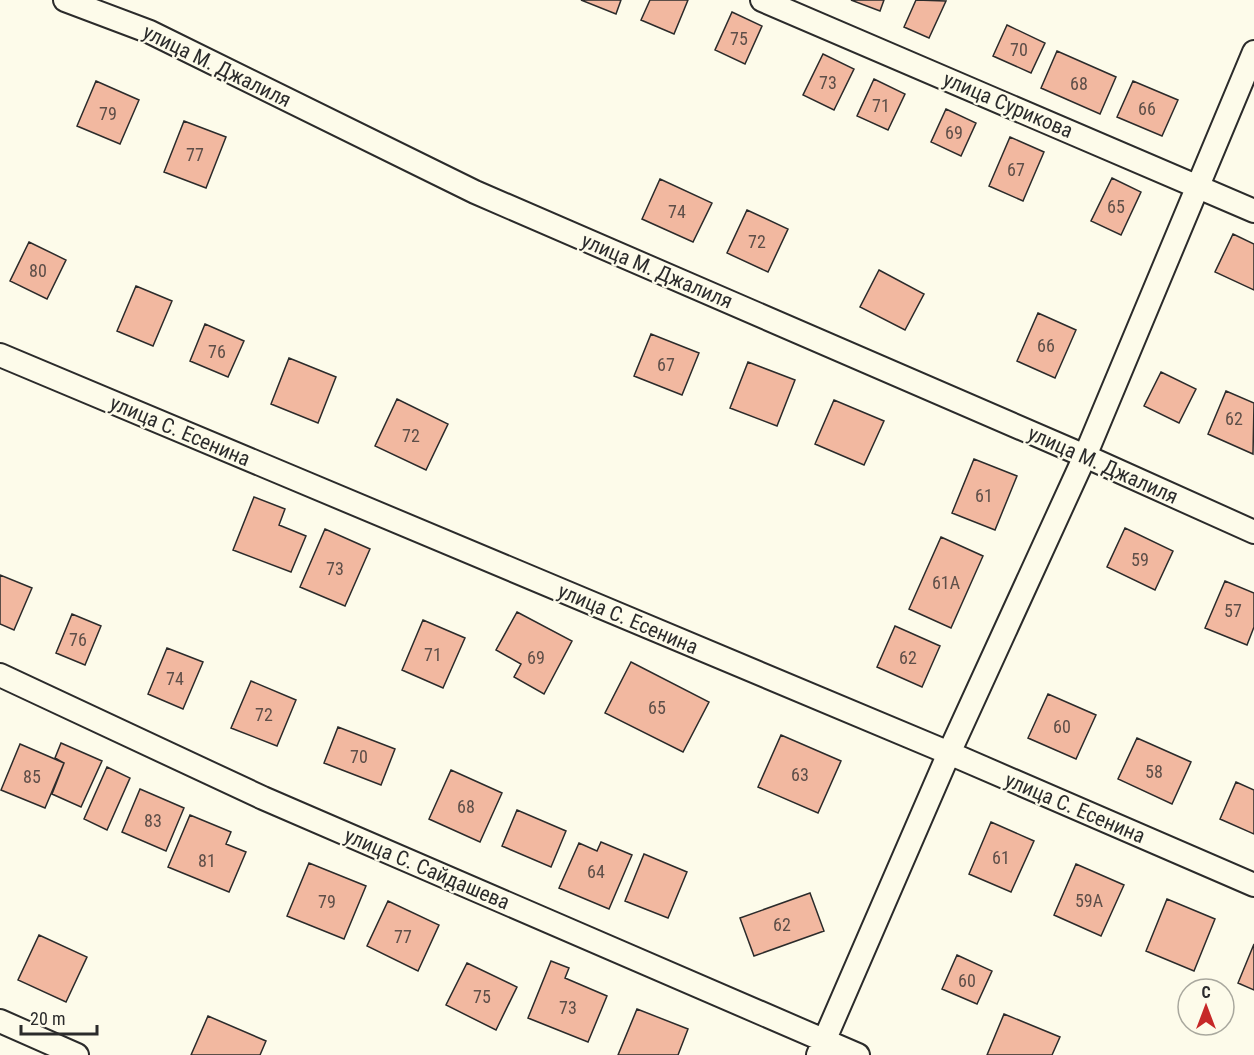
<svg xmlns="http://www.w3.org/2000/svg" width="1254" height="1055" font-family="'Roboto Condensed',sans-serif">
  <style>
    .building { fill: #f2b8a0; stroke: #2b2b2b; stroke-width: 1.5 }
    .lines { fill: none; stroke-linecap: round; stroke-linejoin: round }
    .street-casing { stroke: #2b2b2b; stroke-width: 26 }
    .street { stroke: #fdfbea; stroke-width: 22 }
    .labels { text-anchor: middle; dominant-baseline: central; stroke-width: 4.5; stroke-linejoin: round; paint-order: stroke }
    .number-label { font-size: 18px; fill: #5d4e48 }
    .street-label { font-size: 21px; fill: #2b2b2b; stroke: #fdfbea }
  </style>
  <rect width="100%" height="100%" fill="#fdfbea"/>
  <path class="building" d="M 581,0 L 621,0 L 616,14 Z
    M 650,0 L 688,0 L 674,34 L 641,20 Z
    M 851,0 L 884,0 L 880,11 Z
    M 916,0 L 946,1 L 929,38 L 904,27 Z
    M 732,12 L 762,26 L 745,64 L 715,50 Z
    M 1007,25 L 1045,43 L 1031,73 L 993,56 Z
    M 1057,51 L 1116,77 L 1100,114 L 1041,88 Z
    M 823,54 L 854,69 L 834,110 L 803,95 Z
    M 874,79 L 905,94 L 888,130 L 857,116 Z
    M 96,81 L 139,100 L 120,144 L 77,126 Z
    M 1133,81 L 1178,100 L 1162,136 L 1117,117 Z
    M 946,109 L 976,123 L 961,156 L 931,142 Z
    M 184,121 L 226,137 L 206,188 L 164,172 Z
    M 1010,137 L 1044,152 L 1023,201 L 989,186 Z
    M 1112,178 L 1141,192 L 1121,235 L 1091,221 Z
    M 660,179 L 712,203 L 693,242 L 642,219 Z
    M 747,210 L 788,229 L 768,272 L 727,253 Z
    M 1233,234 L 1254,244 L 1254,290 L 1215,272 Z
    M 29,242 L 66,260 L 47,299 L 10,281 Z
    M 879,270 L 924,294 L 905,330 L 860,307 Z
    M 136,286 L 172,301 L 153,346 L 117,331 Z
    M 1038,313 L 1076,330 L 1055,378 L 1017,361 Z
    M 205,324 L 244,341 L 228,377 L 190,361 Z
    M 651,334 L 699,353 L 682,395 L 634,376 Z
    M 289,358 L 336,377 L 318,423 L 271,404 Z
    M 748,362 L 795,380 L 777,426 L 730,408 Z
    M 1161,372 L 1196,389 L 1179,423 L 1144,406 Z
    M 1226,391 L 1254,403 L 1253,454 L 1208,434 Z
    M 397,399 L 448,424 L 426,470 L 375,446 Z
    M 834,400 L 884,421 L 864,465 L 815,444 Z
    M 974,459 L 1017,476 L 995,530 L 952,513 Z
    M 254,497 L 285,509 L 279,525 L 306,536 L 291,572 L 233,550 Z
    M 1125,528 L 1173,551 L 1155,590 L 1107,567 Z
    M 325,529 L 370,549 L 345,606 L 300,587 Z
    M 941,537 L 983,556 L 951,628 L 909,609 Z
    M 0,575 L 32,588 L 14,630 L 0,624 Z
    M 1225,581 L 1254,593 L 1254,627 L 1247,645 L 1205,628 Z
    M 517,612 L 572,641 L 544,694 L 514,677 L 521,664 L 496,650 Z
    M 72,614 L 101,626 L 85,665 L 56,653 Z
    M 423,620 L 465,638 L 443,688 L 402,670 Z
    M 895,626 L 940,646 L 922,687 L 877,667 Z
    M 167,648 L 203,662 L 183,709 L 148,694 Z
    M 631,662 L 709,702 L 683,752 L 605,713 Z
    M 251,681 L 296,700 L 277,746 L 231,728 Z
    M 1048,694 L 1096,715 L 1076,759 L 1028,738 Z
    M 338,727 L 395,749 L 381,785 L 324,763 Z
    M 781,735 L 841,761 L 818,813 L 758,787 Z
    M 1137,738 L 1191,762 L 1172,804 L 1118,779 Z
    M 61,743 L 102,761 L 81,807 L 52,794 L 64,763 L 55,758 Z
    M 20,744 L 64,763 L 45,808 L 1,790 Z
    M 107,767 L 130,778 L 107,830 L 84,819 Z
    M 451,770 L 502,793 L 480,842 L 429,819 Z
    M 1236,782 L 1254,790 L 1254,834 L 1220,819 Z
    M 140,789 L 184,808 L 166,851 L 122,832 Z
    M 517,810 L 566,831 L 551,867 L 502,846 Z
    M 190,815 L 231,832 L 226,844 L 246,852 L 229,892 L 168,867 Z
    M 991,822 L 1034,841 L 1011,892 L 969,874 Z
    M 601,842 L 632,855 L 609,909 L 559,888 L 579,843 L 597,851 Z
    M 644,854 L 687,872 L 668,918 L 625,901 Z
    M 309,863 L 366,886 L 344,939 L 287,916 Z
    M 1076,864 L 1124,885 L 1101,936 L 1054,915 Z
    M 810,893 L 824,931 L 754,956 L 740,918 Z
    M 1167,899 L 1215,919 L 1194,971 L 1146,951 Z
    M 388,901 L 439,925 L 418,971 L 367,946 Z
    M 39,935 L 87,957 L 66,1002 L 18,980 Z
    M 1254,944 L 1254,990 L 1238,983 Z
    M 957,955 L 992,971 L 977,1004 L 942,989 Z
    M 551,961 L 569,968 L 565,978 L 607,996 L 588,1042 L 528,1018 Z
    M 467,963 L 517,987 L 496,1030 L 446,1005 Z
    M 637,1009 L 688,1029 L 678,1055 L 618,1055 Z
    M 1004,1014 L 1060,1037 L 1052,1055 L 987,1055 Z
    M 208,1016 L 266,1041 L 260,1055 L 191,1055 Z"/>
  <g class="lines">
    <g class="street-casing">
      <path id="street" d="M 65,0 L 150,32 L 475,192 L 1085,456 L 1254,532
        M 762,0 L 1254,211
        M 0,355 L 949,753 L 1254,885
        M 0,675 L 263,798 L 858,1055
        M 0,1021 L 77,1055
        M 818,1055 L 949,753 L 1085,456 L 1254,52"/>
    </g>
    <use href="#street" class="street"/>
  </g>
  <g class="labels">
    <g class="number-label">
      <text x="739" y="38">75</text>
      <text x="1019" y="49">70</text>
      <text x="828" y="82">73</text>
      <text x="1079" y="83">68</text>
      <text x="881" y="105">71</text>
      <text x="1147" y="108">66</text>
      <text x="108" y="113">79</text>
      <text x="954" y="132">69</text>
      <text x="195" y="154">77</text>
      <text x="1016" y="169">67</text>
      <text x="1116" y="206">65</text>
      <text x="677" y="211">74</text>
      <text x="757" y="241">72</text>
      <text x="38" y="270">80</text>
      <text x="1046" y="345">66</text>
      <text x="217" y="351">76</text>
      <text x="666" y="364">67</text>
      <text x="1234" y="418">62</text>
      <text x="411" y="435">72</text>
      <text x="984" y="495">61</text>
      <text x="1140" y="559">59</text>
      <text x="335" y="568">73</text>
      <text x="946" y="582">61А</text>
      <text x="1233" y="610">57</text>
      <text x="78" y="639">76</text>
      <text x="433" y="654">71</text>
      <text x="536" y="657">69</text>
      <text x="908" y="657">62</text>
      <text x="175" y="678">74</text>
      <text x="657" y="707">65</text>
      <text x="264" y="714">72</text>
      <text x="1062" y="726">60</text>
      <text x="359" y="756">70</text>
      <text x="1154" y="771">58</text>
      <text x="800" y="774">63</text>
      <text x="32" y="776">85</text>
      <text x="466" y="806">68</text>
      <text x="153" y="820">83</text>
      <text x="1001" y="857">61</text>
      <text x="207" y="860">81</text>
      <text x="596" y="871">64</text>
      <text x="1089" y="900">59А</text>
      <text x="327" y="901">79</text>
      <text x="782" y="924">62</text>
      <text x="403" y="936">77</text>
      <text x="967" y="980">60</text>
      <text x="482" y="996">75</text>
      <text x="568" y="1007">73</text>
    </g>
    <g class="street-label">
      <text transform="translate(217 66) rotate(26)">улица М. Джалиля</text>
      <text transform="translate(1008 105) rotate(23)">улица Сурикова</text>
      <text transform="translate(657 271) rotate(23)">улица М. Джалиля</text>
      <text transform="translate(180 431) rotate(23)">улица С. Есенина</text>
      <text transform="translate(1103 465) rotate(24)">улица М. Джалиля</text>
      <text transform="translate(628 619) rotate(23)">улица С. Есенина</text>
      <text transform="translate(1075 808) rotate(23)">улица С. Есенина</text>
      <text transform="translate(427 869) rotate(23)">улица С. Сайдашева</text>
    </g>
  </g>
  <g transform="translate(1206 1007)"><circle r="28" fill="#fdfbea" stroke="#a9a89e" stroke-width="1.5"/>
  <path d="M0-4.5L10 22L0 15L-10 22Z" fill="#c62828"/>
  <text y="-9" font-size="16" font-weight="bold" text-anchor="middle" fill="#2b2b2b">С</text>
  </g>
  <path d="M21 1025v9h76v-9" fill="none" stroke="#2b2b2b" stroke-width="3"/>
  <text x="30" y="1025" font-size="18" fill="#2b2b2b" stroke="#fdfbea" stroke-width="4.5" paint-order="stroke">20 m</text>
</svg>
